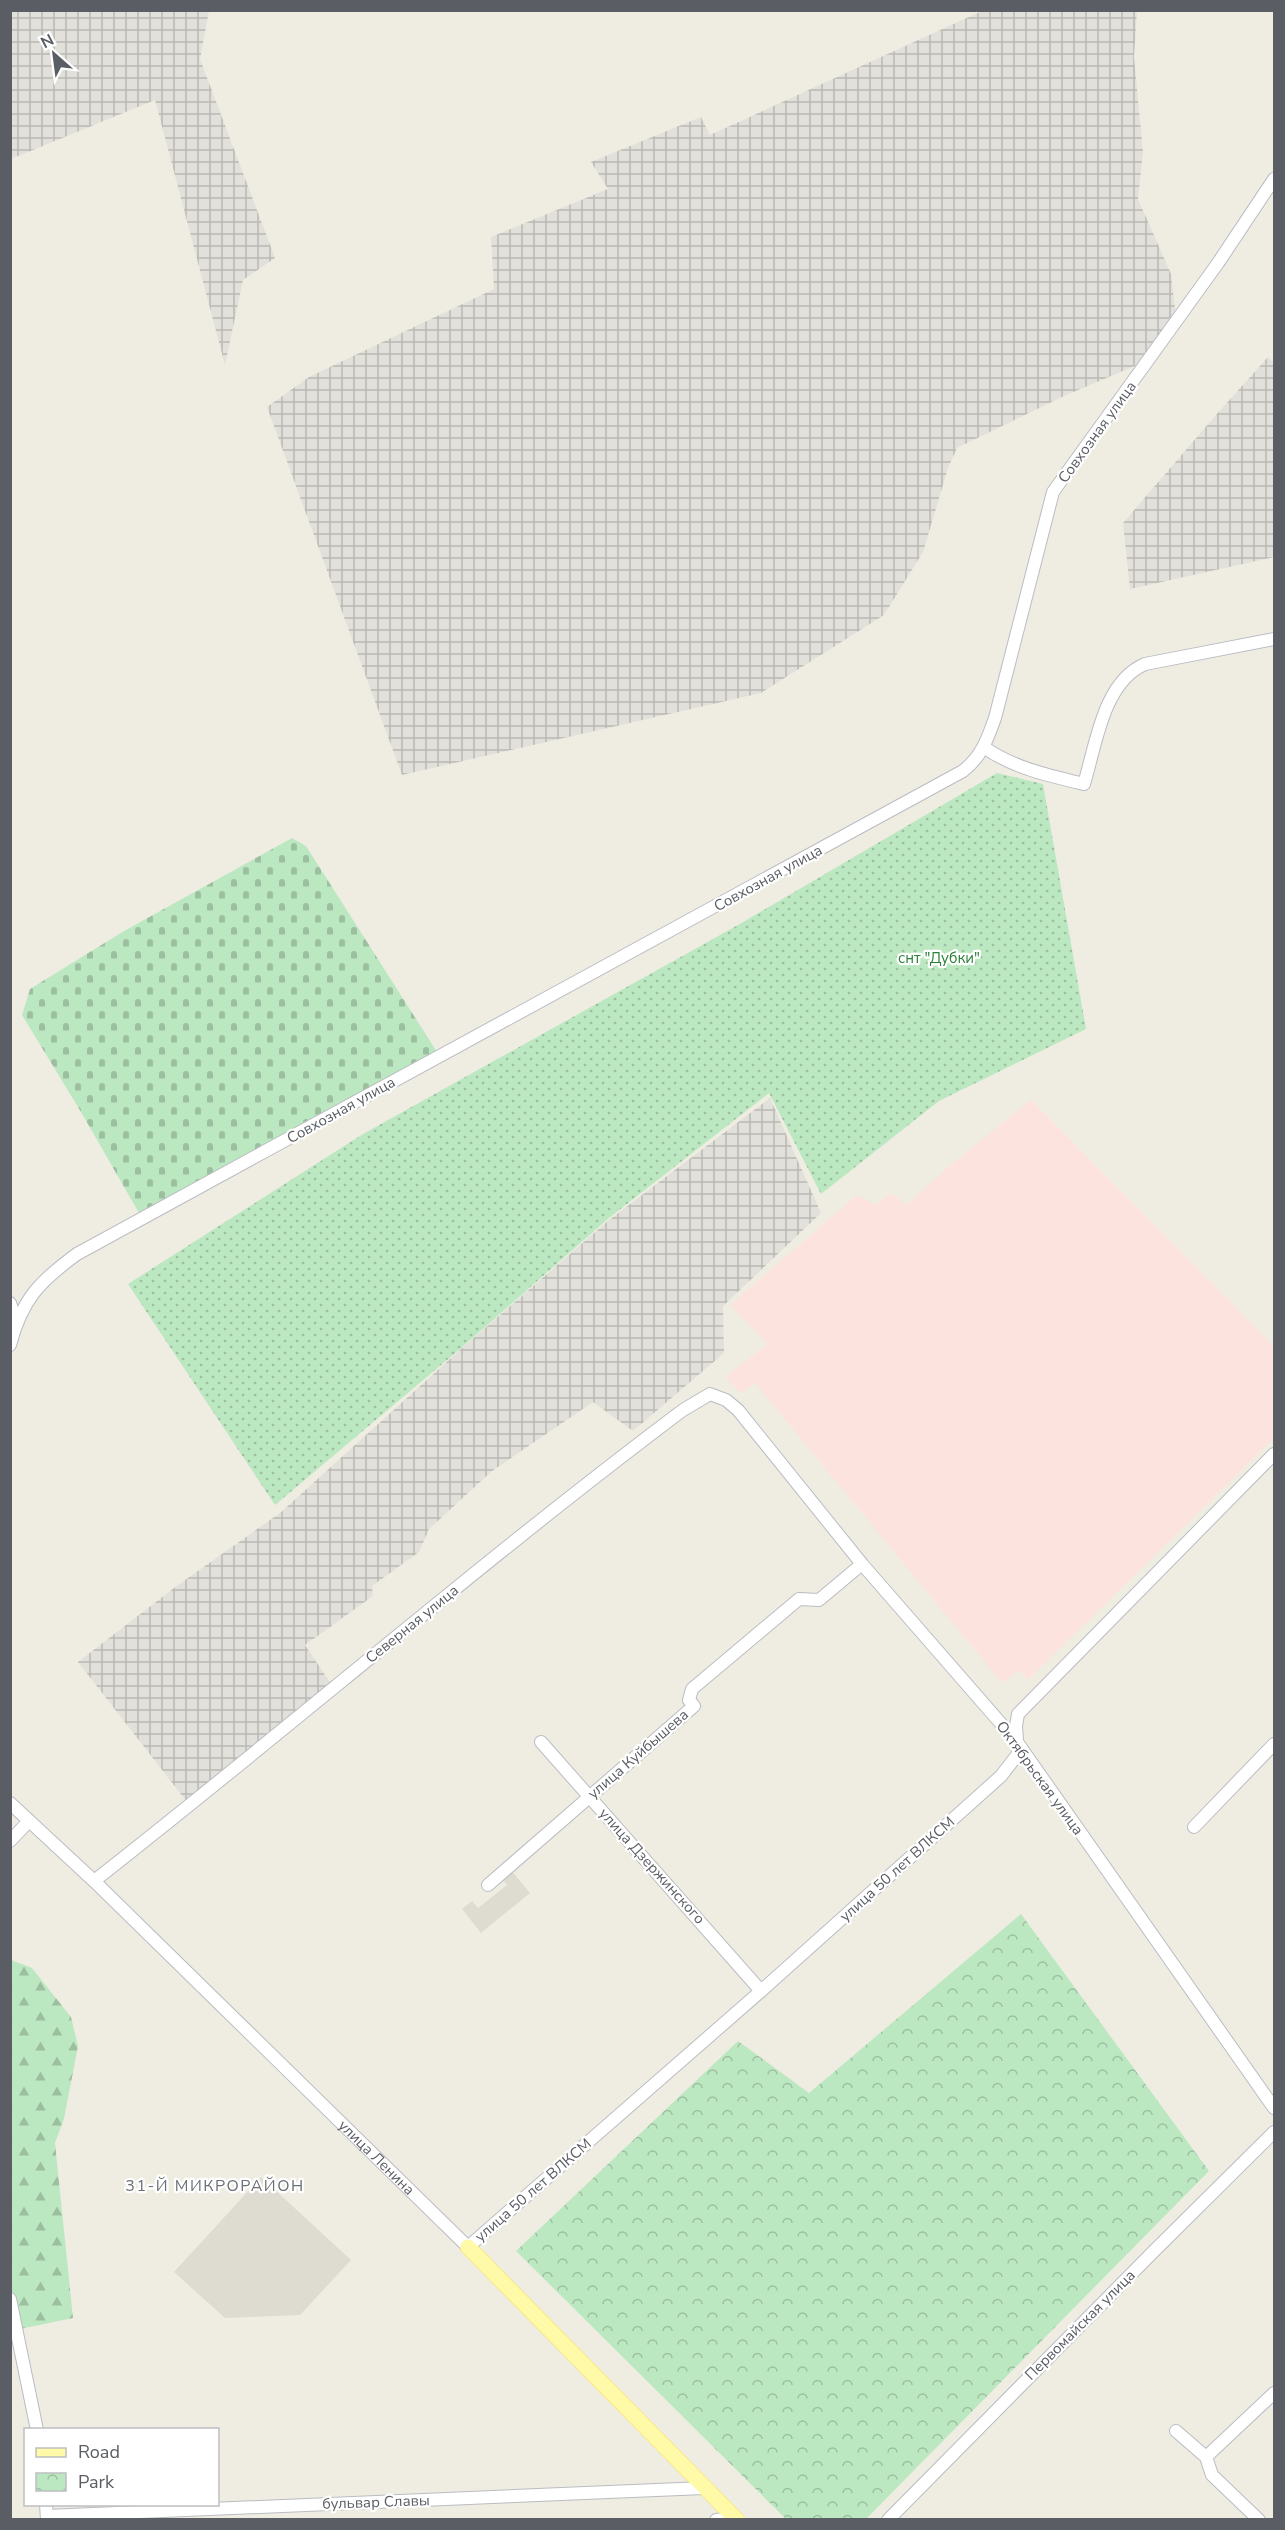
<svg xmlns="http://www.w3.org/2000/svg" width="1285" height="2530" font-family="'Nunito Sans',sans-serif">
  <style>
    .industrial { fill: url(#industrial-grid) }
    .education { fill: #dedcd1 }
    .medical { fill: #fde3dd }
    .forest { fill: url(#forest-firs) }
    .cemetery { fill: url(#cemetery-stones) }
    .park { fill: url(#park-crowns) }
    .garden { fill: url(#garden-dots) }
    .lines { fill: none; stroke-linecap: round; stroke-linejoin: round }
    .minor-casing { stroke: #babcc2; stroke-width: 14 }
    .major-casing { stroke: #fcdd4e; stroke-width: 16 }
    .minor { stroke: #fff; stroke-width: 12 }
    .major { stroke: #fffaa7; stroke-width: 15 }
    .labels { text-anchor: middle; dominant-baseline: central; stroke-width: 4.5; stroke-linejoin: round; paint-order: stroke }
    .street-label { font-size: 15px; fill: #5a5e64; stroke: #fff }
    .park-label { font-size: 15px; fill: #2d823a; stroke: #fff }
    .neighbourhood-label { font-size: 16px; letter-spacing: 1.5px; fill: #6b7076; stroke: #fff }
  </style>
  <defs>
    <pattern id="industrial-grid" width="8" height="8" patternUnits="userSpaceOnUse" patternTransform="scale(1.5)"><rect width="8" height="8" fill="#e2e0da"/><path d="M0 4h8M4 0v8" fill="none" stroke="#bab9b4"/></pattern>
    <pattern id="forest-firs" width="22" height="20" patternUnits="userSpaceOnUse" patternTransform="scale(1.5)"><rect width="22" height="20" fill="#bce8c1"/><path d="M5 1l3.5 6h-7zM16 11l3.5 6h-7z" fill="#9cbfa0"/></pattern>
    <pattern id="cemetery-stones" width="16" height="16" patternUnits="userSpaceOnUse" patternTransform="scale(1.5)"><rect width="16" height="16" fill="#bce8c1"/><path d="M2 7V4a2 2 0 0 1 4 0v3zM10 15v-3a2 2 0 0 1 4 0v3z" fill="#9cbfa0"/></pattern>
    <pattern id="park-crowns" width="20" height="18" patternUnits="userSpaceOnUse" patternTransform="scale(1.5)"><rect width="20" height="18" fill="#bce8c1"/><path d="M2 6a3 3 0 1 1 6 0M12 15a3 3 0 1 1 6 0" fill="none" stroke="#9cbfa0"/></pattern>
    <pattern id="garden-dots" width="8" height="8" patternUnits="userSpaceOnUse" patternTransform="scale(1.5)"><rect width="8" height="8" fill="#bce8c1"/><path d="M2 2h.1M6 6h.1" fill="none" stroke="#9cbfa0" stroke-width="1.8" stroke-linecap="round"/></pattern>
  </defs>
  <rect width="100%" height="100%" fill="#efede2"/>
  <path class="industrial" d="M 11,10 L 209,11 L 200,59 L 275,258 L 243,280 L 225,365 L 155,100 L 11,159 Z
    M 982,11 L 1137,11 L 1134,57 L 1143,152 L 1138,199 L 1171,274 L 1177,326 L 1149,360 L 1064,396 L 957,448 L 948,468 L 923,552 L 884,615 L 761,693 L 402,775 L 267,407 L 309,377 L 494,289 L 491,237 L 608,189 L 591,162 L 701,117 L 710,135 Z
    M 1268,357 L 1274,363 L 1274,557 L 1130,589 L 1123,523 L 1216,415 Z
    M 770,1098 L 821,1213 L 723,1306 L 724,1353 L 633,1431 L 593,1402 L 492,1471 L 429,1529 L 419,1552 L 372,1586 L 373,1596 L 305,1645 L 331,1684 L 187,1802 L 78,1662 L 178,1585 L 280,1513 L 461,1349 L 609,1220 Z"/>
  <path class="education" d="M 510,1869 L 530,1893 L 481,1933 L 462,1909 L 472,1901 L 478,1908 L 507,1885 L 501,1877 Z
    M 261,2177 L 351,2260 L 300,2315 L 225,2318 L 174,2272 Z"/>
  <path class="medical" d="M 1031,1100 L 1274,1346 L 1274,1438 L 1028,1680 L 1019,1670 L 1002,1683 L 755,1383 L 741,1393 L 725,1377 L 768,1344 L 730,1305 L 857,1195 L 876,1205 L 891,1193 L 907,1205 L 947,1168 Z"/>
  <path class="forest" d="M 11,1960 L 32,1968 L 71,2017 L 78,2046 L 64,2119 L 55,2143 L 73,2318 L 20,2329 L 10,2280 Z"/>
  <path class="cemetery" d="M 292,838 L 306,846 L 437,1052 L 139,1213 L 81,1112 L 22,1015 L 30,989 L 124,931 Z"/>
  <path class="park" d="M 1021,1914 L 1209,2171 L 866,2519 L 786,2519 L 516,2251 L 738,2041 L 809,2093 Z"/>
  <path class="garden" d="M 997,773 L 1043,784 L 1086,1029 L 939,1101 L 821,1194 L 769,1093 L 609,1218 L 460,1349 L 275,1505 L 128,1284 L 363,1134 L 738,925 Z"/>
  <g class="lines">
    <g class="minor-casing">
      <g id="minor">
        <path d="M 985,748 C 1014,768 1050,776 1084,784 C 1096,745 1103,682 1145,664 L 1274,639"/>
        <path d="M 10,1303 L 16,1321"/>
        <path d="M 10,1345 C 22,1299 40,1281 77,1254 C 372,1092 669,933 963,771 C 982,756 987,740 995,718 L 1053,492 L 1218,263 L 1274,179"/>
        <path d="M 541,1742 L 761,1991"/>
        <path id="s1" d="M 10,1803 L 94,1881 L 468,2247 L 761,1991 L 1001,1776 L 1018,1754 L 1016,1726 L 1018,1714 L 1274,1454"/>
        <path d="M 1194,1827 L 1274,1744"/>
        <path d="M 10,1841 L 29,1821"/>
        <path d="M 94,1881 C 292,1726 482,1561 683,1410 L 710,1394 L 726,1400 L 738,1410 L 862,1564 L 1017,1742 L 1274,2108"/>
        <path d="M 488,1885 L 694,1706 L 689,1700 L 692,1689 L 799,1599 L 819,1600 L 862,1564"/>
        <path d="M 10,2299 L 37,2430"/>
        <path d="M 1176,2431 L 1206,2457 L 1212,2475 L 1259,2520"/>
        <path d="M 1206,2457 L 1274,2393"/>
        <path d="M 46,2504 L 47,2520"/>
        <path d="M 47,2516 L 704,2488"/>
        <path d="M 716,2520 L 735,2518"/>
        <path d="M 888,2520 L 1153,2252 L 1274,2132"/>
      </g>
    </g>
    <g class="major-casing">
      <path id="major" d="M 468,2247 L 737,2520"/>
    </g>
    <use href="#minor" class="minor"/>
    <use href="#major" class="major"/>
  </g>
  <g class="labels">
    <g class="street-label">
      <text transform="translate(1097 432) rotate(-54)">Совхозная улица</text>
      <text transform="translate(768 878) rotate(-29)">Совхозная улица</text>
      <text transform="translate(341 1110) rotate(-29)">Совхозная улица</text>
      <text transform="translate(412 1624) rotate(-39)">Северная улица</text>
      <text transform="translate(638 1754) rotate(-41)">улица Куйбышева</text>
      <text transform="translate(1040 1778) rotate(54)">Октябрьская улица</text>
      <text transform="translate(652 1866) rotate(48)">улица Дзержинского</text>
      <text transform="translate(897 1869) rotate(-42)">улица 50 лет ВЛКСМ</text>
      <text stroke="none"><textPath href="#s1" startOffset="510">улица Ленина</textPath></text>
      <text transform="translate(533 2190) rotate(-41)">улица 50 лет ВЛКСМ</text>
      <text transform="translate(1080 2325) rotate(-45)">Первомайская улица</text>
      <text transform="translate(376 2502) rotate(-2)">бульвар Славы</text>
    </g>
    <g class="park-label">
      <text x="939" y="958">снт "Дубки"</text>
    </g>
    <g class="neighbourhood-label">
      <text x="215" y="2186">31-Й МИКРОРАЙОН</text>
    </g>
  </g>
  <rect width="1285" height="2530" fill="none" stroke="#5a5e64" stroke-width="24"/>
  <rect x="24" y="2428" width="195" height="78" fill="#ffffff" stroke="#bdbfc1" stroke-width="1.5"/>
  <rect x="36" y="2448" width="30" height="9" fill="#fffaa7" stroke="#bdbfc1" stroke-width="1.5"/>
  <text x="78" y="2458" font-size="18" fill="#5a5e64">Road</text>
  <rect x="36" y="2473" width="30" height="18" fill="url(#park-crowns)" stroke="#bdbfc1" stroke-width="1.5"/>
  <text x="78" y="2488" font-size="18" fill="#5a5e64">Park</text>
  <g transform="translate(54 54) rotate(332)" stroke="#ffffff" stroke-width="4.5" paint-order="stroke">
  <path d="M0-4.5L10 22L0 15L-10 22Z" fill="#5a5e64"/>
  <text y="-9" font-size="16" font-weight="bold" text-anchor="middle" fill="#5a5e64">N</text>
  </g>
</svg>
